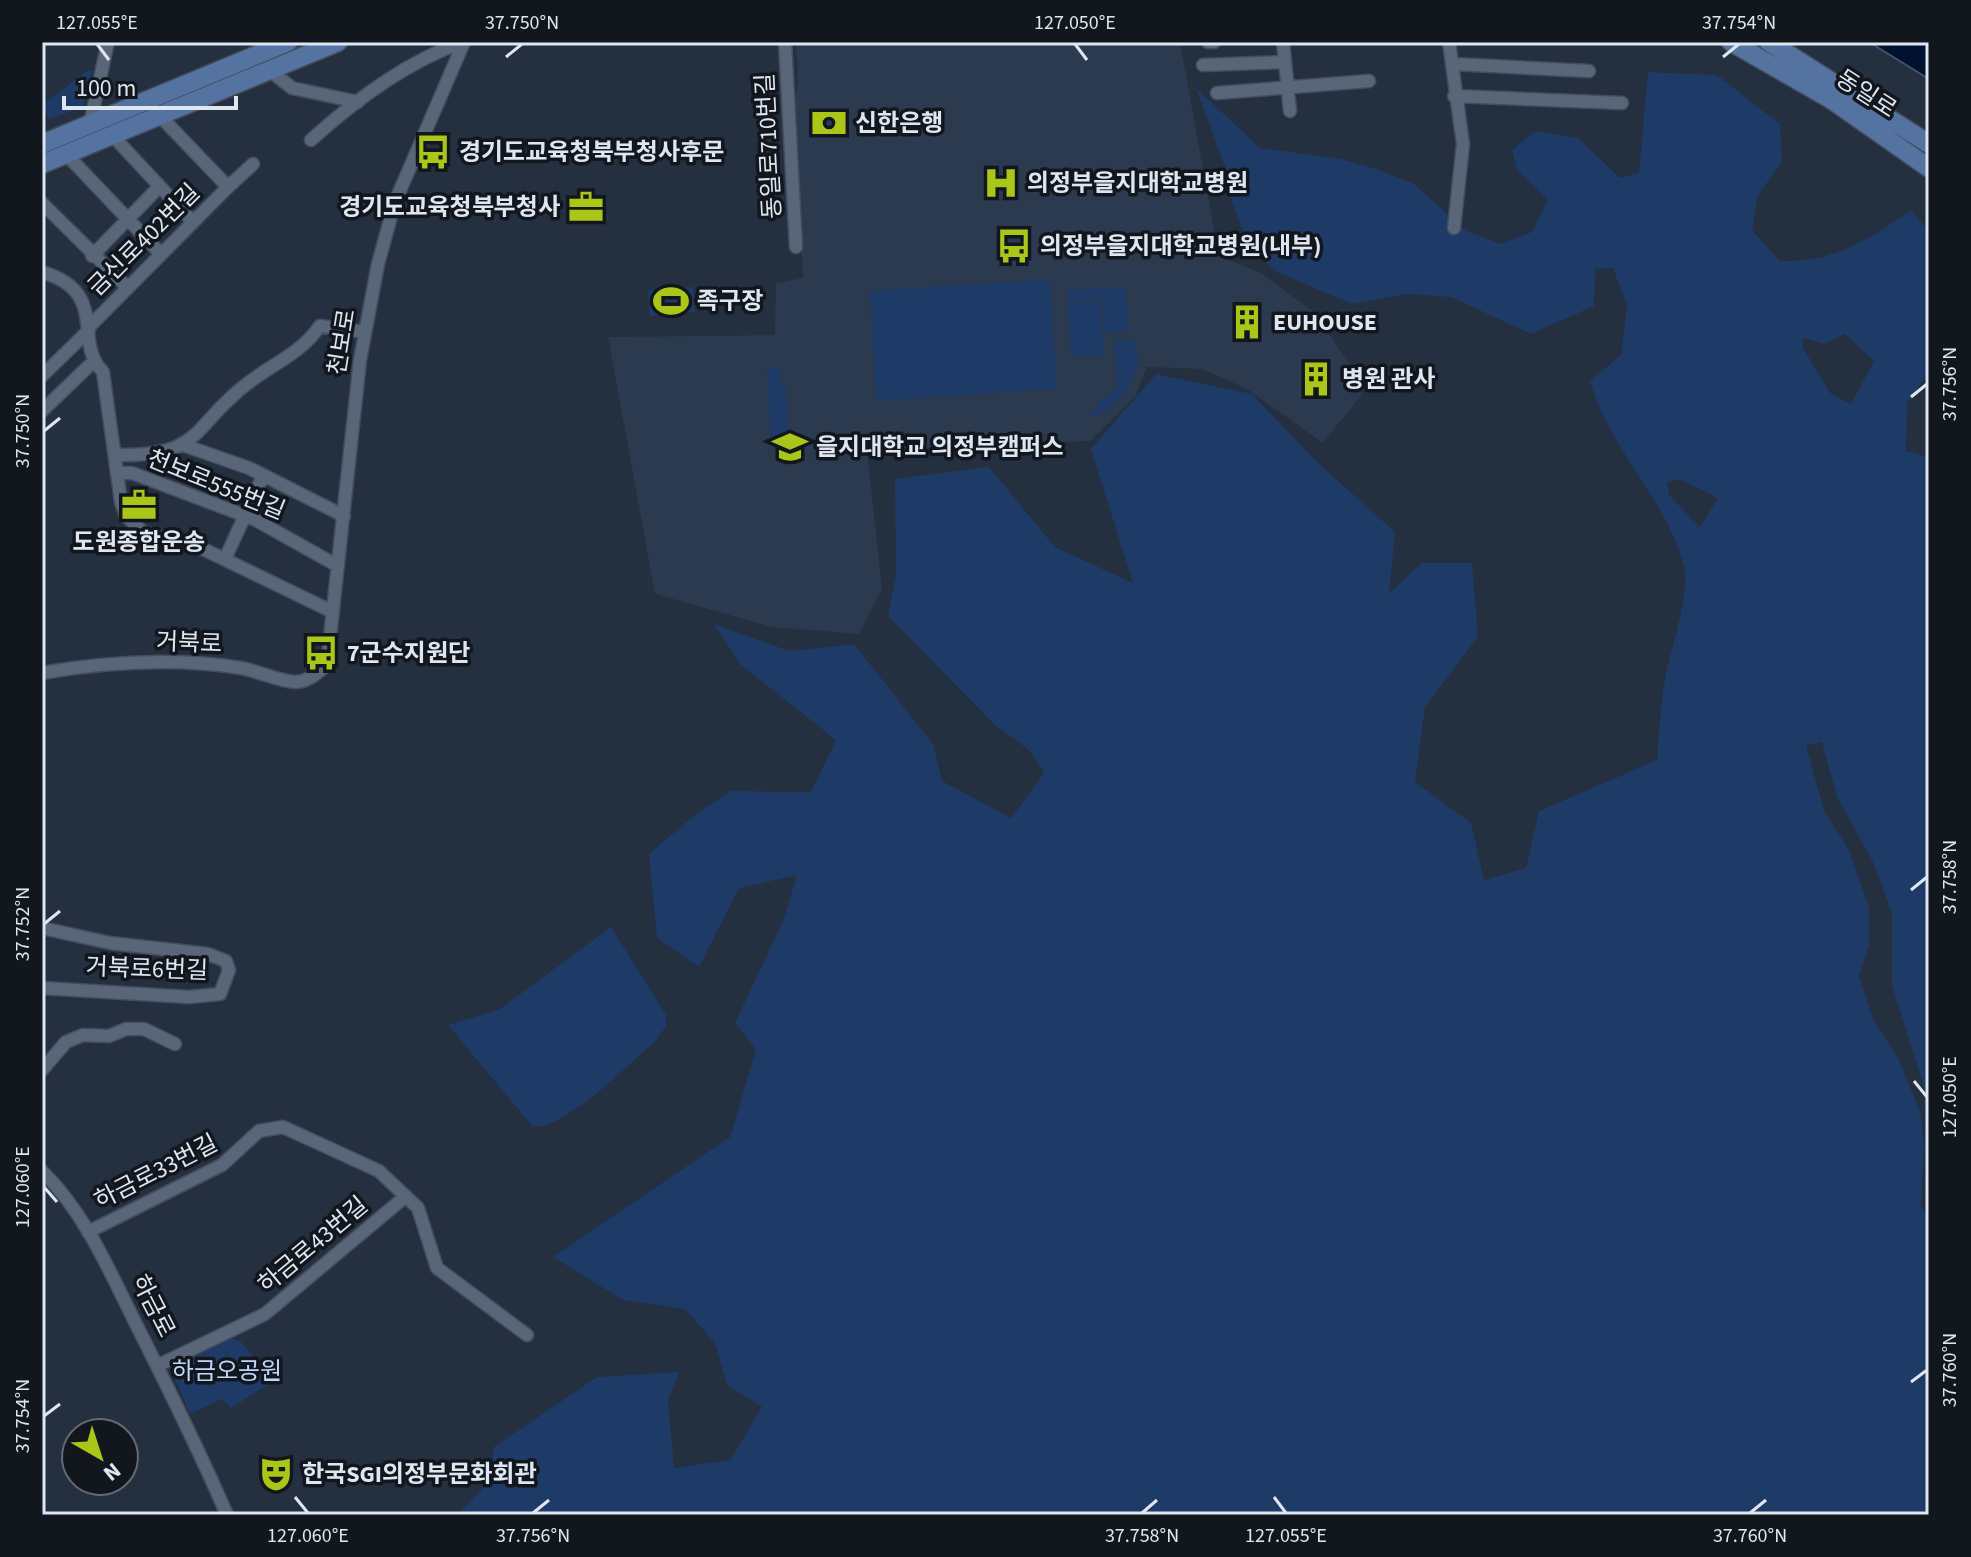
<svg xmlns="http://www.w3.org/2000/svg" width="1971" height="1557" font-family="'Source Sans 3','Noto Sans KR',sans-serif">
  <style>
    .built { fill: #2b3a4f }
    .green { fill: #1d3b66; fill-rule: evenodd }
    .water { fill: #011230; stroke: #43526a; stroke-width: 2 }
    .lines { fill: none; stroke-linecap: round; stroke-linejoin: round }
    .street-casing { stroke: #434d5b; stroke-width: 15 }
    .secondary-casing { stroke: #434d5b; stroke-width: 21 }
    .street { stroke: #596578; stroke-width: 12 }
    .secondary { stroke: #5573a0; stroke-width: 18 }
    .ticks { fill: none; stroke: #dee6f1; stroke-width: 3 }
    .labels { text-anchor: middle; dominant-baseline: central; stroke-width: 7; stroke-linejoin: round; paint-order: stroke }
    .street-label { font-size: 24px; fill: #dee6f1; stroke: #12171e }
    .poi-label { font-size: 24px; font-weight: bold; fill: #dee6f1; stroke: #12171e; text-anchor: start }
    .park-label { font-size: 24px; fill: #bfd7fb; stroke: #12171e }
    .neatline { fill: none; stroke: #dee6f1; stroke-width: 3 }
    .ticks-label { font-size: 20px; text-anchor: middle; fill: #dee6f1 }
  </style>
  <rect width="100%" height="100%" fill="#242f40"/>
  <path class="built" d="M 796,42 L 1180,42 L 1219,256 L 1261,273 L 1316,314 L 1357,376 L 1362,394 L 1323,443 L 1247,389 L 1202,369 L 1147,367 L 1135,397 L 1090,441 L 867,451 L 882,588 L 859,634 L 772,627 L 655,594 L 608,337 L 775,335 L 776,283 L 803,278 L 794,110 L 798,79 Z"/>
  <path class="green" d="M 88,70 L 92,71 L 83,107 L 49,119 L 42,105 Z
    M 1648,72 L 1717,75 L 1780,124 L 1782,161 L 1757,197 L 1752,230 L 1780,261 C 1836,262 1866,241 1911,210 L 1929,231 L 1929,372 L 1907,403 L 1906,451 L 1929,457 L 1929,1103 L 1892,985 L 1892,913 L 1873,862 L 1837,797 L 1822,742 L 1806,745 L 1824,811 L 1849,850 L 1869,908 L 1869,946 L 1859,976 L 1873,1019 L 1898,1058 L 1921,1114 L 1924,1147 L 1921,1205 L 1929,1220 L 1929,1515 L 457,1515 L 490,1481 L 494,1447 L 597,1377 L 679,1372 L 668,1400 L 674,1468 L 730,1460 L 762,1407 L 727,1385 L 715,1343 L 685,1309 L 623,1300 L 553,1257 L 730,1137 L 756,1050 L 735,1023 L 784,919 L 797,875 L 739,888 L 699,967 L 657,938 L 649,854 L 696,814 L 731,791 L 811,792 L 836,740 L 741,665 L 714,624 L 789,651 L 854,644 L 933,744 L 942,781 L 1011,818 L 1044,773 L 1029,750 L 996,726 L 888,616 L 896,576 L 895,479 L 989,467 L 1055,547 L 1133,583 L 1091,449 L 1156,374 L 1252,394 L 1316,461 L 1395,532 L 1389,593 L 1422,563 L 1472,563 L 1478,637 L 1425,707 L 1415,782 L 1471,823 L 1484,880 L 1526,868 L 1539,811 L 1657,760 C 1659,735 1660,710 1664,686 C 1668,657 1691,594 1684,566 C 1666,498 1608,448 1590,381 L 1621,355 L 1627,306 L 1613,268 L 1595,269 L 1594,306 L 1531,334 L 1451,297 L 1406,294 L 1352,304 L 1275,271 L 1248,245 L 1227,188 L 1226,169 L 1196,88 L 1260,148 L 1341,159 L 1376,169 L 1414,184 L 1466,231 L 1501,244 L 1532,232 L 1548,200 L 1517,170 L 1512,150 L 1536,131 L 1578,138 L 1620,178 L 1639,173 ZM 1845,334 L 1874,361 L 1851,404 L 1830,393 L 1803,348 L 1803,338 L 1824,344 ZM 1679,479 L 1718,498 L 1700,527 L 1669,495 L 1667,482 Z
    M 1050,279 L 1057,389 L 876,401 L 870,291 Z
    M 693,287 L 695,312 L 650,316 L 648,290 Z
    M 1126,287 L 1128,331 L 1105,333 L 1103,298 L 1068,300 L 1068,290 Z
    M 1101,300 L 1104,355 L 1071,357 L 1068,302 Z
    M 1135,340 C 1135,347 1139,352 1138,359 C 1135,386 1116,411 1089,417 L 1103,398 L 1118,388 L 1114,341 Z
    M 780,367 L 781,387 L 786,387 L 789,442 L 771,443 L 767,368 Z
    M 611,927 L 666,1015 L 666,1026 L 655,1042 C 628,1064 566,1129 533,1127 L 448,1025 L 500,1009 Z
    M 230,1338 L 240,1341 L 274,1381 L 231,1408 L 222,1399 L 190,1414 L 171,1370 Z"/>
  <path class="water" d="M 1869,42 L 1929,42 L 1929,79 Z"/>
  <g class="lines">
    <g class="street-casing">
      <path id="street" d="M 785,42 L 796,247
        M 1208,42 L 1214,42
        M 1283,42 L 1290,111
        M 1449,42 L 1463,144 L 1454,228
        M 1453,64 L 1589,71
        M 1203,65 L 1285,62
        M 269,70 L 292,88 L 358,102
        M 1217,93 L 1369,81
        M 1454,96 L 1622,103
        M 90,124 L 108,42
        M 112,135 L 193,222
        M 311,140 C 355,100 407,62 462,42
        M 66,154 L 161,254
        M 228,187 L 253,164
        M 42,203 L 128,288
        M 92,256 L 159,187
        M 42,272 C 110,292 72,341 103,372 L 121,502 L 126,516 L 143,532 L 201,548 L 333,612
        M 89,327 L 228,187 L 159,115
        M 42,376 L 89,330
        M 42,411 L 94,361
        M 183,445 L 249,468 L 344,516
        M 115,455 C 204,457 190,427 248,383 C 274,363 300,354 320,326 L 365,332
        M 119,473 L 132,473 L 254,519 L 338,566
        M 225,559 L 263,476
        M 42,673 C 106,662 177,658 241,668 C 258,671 278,681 295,682 C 308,682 317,673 327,665 L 360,360 L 378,264 L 395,202 L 464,42
        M 42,928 L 110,943 L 208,954 L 226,961 L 229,970 L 220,994 L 189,997 L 42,988
        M 42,1070 L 66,1042 L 83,1035 L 109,1036 L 126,1029 L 144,1029 L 175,1044
        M 42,1171 C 89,1217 113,1280 143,1338 C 172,1396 201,1454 227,1515
        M 88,1232 L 222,1165 L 259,1131 L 283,1127 L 379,1171 L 418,1208 L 437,1268 L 527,1335
        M 159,1365 L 265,1314 L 406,1196"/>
    </g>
    <g class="secondary-casing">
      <path id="secondary" d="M 1731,42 L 1832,100 L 1929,168
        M 1769,42 L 1929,144
        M 42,144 L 288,42
        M 42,164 L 338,42"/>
    </g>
    <use href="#street" class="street"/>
    <use href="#secondary" class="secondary"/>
  </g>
  <path class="ticks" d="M 97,44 L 109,60M 1075,44 L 1087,60M 506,57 L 522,44M 1723,57 L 1739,44M 1911,397 L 1927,384M 44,431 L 60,418M 1911,890 L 1927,877M 44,924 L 60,911M 1914,1081 L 1927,1097M 44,1187 L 57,1202M 1911,1382 L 1927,1370M 44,1416 L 60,1404M 295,1497 L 308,1513M 1274,1497 L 1286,1513M 533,1513 L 549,1500M 1142,1513 L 1157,1500M 1750,1513 L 1766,1500"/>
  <defs>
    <g id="bank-bare" transform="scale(2.76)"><path d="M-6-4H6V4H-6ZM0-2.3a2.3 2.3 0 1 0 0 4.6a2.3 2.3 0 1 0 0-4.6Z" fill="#aac719" stroke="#12171e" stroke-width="2.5" paint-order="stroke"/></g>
    <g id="bus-bare" transform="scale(2.76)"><path d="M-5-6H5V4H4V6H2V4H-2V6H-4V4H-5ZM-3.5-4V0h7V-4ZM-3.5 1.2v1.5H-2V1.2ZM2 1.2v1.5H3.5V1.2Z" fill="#aac719" stroke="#12171e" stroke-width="2.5" paint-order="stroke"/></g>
    <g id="hospital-bare" transform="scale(2.76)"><path d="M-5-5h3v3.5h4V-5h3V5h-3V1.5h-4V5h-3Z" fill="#aac719" stroke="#12171e" stroke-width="2.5" paint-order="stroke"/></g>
    <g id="office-bare" transform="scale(2.76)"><path d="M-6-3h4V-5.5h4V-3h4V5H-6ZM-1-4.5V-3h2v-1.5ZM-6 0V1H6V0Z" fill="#aac719" stroke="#12171e" stroke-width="2.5" paint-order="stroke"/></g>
    <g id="stadium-bare" transform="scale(2.76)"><path d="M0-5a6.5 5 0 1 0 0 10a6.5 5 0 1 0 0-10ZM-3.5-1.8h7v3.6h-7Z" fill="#aac719" stroke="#12171e" stroke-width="2.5" paint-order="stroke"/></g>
    <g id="building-bare" transform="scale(2.76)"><path d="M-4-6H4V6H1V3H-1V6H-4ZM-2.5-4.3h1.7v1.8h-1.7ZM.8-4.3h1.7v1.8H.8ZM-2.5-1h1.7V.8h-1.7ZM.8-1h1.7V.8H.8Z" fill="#aac719" stroke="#12171e" stroke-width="2.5" paint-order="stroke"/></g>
    <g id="university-bare" transform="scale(2.76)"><path d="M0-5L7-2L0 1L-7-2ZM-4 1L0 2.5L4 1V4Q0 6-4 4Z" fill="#aac719" stroke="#12171e" stroke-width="2.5" paint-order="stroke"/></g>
    <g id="theatre-bare" transform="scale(2.76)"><path d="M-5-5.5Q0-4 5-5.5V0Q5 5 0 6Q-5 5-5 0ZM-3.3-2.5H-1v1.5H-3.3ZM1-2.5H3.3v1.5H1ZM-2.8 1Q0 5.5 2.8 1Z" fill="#aac719" stroke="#12171e" stroke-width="2.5" paint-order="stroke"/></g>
  </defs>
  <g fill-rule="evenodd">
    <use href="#bank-bare" x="829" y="123"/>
    <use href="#bus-bare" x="433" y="152"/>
    <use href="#hospital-bare" x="1001" y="183"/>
    <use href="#office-bare" x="586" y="207"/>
    <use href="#bus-bare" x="1014" y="246"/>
    <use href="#stadium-bare" x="671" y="301"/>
    <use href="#building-bare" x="1247" y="322"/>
    <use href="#building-bare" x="1316" y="379"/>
    <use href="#university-bare" x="790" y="447"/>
    <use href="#office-bare" x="139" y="505"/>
    <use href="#bus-bare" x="321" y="653"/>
    <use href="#theatre-bare" x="276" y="1474"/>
  </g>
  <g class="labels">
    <g class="street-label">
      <text transform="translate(1866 94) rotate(33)">동일로</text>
      <text transform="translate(769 146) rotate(-93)">동일로710번길</text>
      <text transform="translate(144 240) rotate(-45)">금신로402번길</text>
      <text transform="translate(342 342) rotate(-81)">천보로</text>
      <text transform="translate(216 485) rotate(22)">천보로555번길</text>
      <text transform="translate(189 643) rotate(2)">거북로</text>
      <text transform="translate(147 969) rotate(2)">거북로6번길</text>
      <text transform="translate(156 1172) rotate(-27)">하금로33번길</text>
      <text transform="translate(313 1245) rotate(-40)">하금로43번길</text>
      <text transform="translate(153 1306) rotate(63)">하금로</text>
    </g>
    <g class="poi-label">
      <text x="855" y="123">신한은행</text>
      <text x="459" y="152">경기도교육청북부청사후문</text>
      <text x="1027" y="183">의정부을지대학교병원</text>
      <text x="560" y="207" text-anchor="end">경기도교육청북부청사</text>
      <text x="1040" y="246">의정부을지대학교병원(내부)</text>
      <text x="697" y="301">족구장</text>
      <text x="1273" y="322">EUHOUSE</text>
      <text x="1342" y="379">병원 관사</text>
      <text x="816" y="447">을지대학교 의정부캠퍼스</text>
      <text x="139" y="542" text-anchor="middle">도원종합운송</text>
      <text x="347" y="653">7군수지원단</text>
      <text x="302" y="1474">한국SGI의정부문화회관</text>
    </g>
    <g class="park-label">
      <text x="227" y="1371">하금오공원</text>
    </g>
  </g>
  <rect width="1971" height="1557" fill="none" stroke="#12171e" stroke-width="88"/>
  <g transform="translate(100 1457) rotate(141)"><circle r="38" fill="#12171e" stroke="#646a72" stroke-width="2"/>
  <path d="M0-6L14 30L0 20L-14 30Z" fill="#aac719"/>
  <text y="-12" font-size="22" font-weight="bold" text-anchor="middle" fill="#dee6f1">N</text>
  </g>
  <path d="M64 96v12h172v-12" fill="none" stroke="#dee6f1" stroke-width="4"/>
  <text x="76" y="96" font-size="24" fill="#dee6f1" stroke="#12171e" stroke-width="6" paint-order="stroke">100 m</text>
  <rect x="44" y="44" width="1883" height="1469" class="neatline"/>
  <g class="ticks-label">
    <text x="97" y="29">127.055°E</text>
    <text x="522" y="29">37.750°N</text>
    <text x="1075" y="29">127.050°E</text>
    <text x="1739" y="29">37.754°N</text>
    <text transform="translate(1949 384) rotate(-90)" y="7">37.756°N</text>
    <text transform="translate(22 431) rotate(-90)" y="7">37.750°N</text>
    <text transform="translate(1949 877) rotate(-90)" y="7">37.758°N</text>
    <text transform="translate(22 924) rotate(-90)" y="7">37.752°N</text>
    <text transform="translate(1949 1097) rotate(-90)" y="7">127.050°E</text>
    <text transform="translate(22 1187) rotate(-90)" y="7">127.060°E</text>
    <text transform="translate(1949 1370) rotate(-90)" y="7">37.760°N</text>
    <text transform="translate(22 1416) rotate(-90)" y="7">37.754°N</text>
    <text x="308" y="1542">127.060°E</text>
    <text x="533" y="1542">37.756°N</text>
    <text x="1142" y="1542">37.758°N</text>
    <text x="1286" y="1542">127.055°E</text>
    <text x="1750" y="1542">37.760°N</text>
  </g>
</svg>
